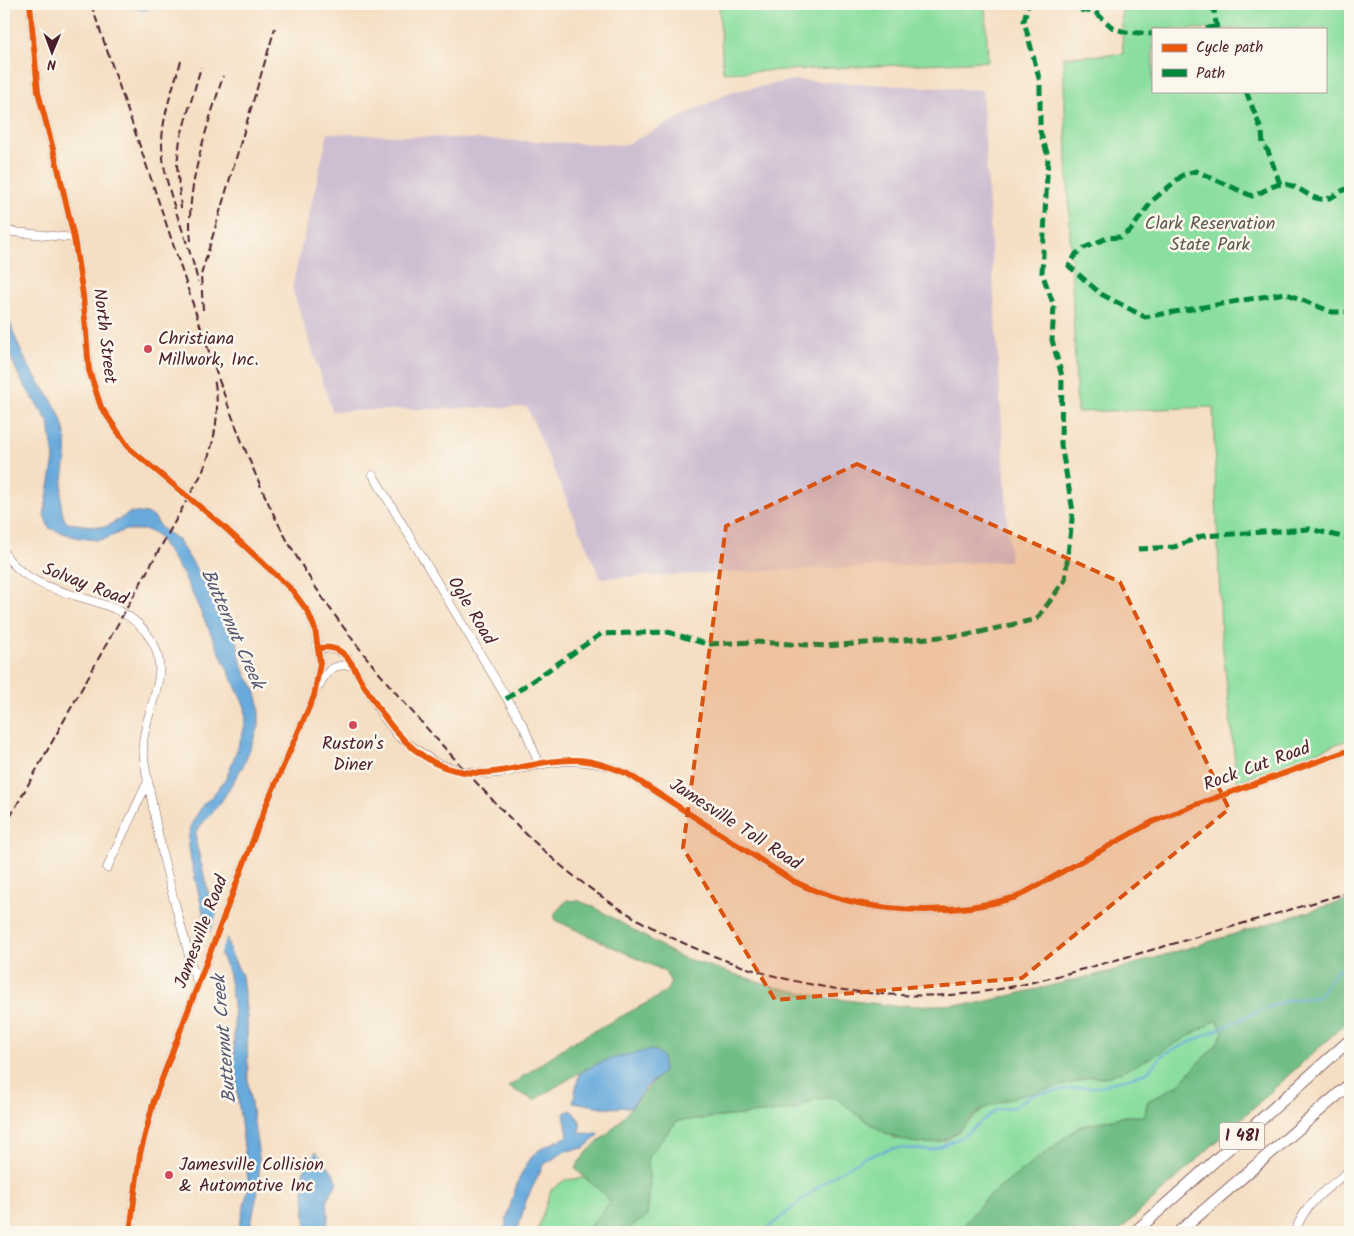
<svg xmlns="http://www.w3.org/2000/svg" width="1354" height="1236" font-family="Kalam,sans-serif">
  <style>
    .industrial { fill: #cebed1 }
    .green { fill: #8ade9f; stroke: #6a7e65; fill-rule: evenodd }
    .forest { fill: #6fbd86; stroke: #5c6e58 }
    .water { fill: #68aadc; stroke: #596484 }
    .pier { fill: #f5dfc4 }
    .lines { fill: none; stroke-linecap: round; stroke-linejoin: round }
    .stream { stroke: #68aadc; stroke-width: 2 }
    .minor-casing { stroke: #866261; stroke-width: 9 }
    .highway-casing { stroke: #866261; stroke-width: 13 }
    .minor { stroke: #fff; stroke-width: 8 }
    .highway { stroke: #fff; stroke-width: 11 }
    .rail { stroke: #4a1f2b; stroke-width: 2; stroke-dasharray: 8 4; stroke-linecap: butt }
    .minor-bridge-casing { stroke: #866261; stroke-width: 9; stroke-linecap: butt }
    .minor-bridge { stroke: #fff; stroke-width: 8 }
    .quiet { stroke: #00873e; stroke-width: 5; stroke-dasharray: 10 5; stroke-linecap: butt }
    .cycleway-casing { stroke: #fbf7ec; stroke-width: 9 }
    .cycleway { stroke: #e8590c; stroke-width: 6 }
    .marked { fill: #d8530f; fill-opacity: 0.2; stroke: #d8530f; stroke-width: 4; stroke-dasharray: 10 6; stroke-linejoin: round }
    .poi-dot { fill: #d1495b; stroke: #fbf7ec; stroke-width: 2 }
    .labels { text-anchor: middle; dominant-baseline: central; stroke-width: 5; stroke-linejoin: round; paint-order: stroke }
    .shield { fill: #fbf7ec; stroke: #7f6065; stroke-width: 1 }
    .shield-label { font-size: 16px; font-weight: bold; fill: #4a1f2b }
    .park-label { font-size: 18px; fill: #5d584e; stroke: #fbf7ec }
    .street-label { font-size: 18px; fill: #4a1f2b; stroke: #fbf7ec }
    .poi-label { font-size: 18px; fill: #4a1f2b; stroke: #fbf7ec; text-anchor: start }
    .water-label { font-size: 19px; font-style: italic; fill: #565772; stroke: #fbf7ec }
  </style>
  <rect width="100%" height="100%" fill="#fbf7ec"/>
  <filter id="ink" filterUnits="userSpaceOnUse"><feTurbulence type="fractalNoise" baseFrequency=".02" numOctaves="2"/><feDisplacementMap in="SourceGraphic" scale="10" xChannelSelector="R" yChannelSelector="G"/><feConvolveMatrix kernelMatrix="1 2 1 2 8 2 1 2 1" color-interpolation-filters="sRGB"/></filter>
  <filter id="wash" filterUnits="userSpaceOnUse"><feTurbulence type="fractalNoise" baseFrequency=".0096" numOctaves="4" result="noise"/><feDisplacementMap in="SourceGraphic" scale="20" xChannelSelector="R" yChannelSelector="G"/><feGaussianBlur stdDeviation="1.12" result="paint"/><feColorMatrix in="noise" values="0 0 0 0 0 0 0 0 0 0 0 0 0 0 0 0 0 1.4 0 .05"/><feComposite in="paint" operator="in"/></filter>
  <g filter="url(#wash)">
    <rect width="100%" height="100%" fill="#f5dfc4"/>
    <path class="industrial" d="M 793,80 L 982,90 L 1010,561 L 600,578 L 527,407 L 332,411 L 292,288 L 328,133 L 625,145 L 731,92 Z"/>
    <path class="green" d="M 719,4 L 985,4 L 988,61 L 723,73 Z
      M 1121,4 L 1350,4 L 1350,739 L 1237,782 L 1221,631 L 1213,407 L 1077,412 L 1063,57 L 1123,54 ZM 1153,29 L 1325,29 L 1325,91 L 1153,91 Z
      M 1217,1020 L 1223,1032 L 1216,1045 L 1179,1084 L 1148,1101 L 1144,1117 L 1125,1116 L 1079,1127 L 985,1199 L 958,1232 L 621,1232 C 659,1216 647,1190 648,1157 L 677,1121 L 794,1110 L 816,1099 L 835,1097 L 863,1119 L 896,1139 L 948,1140 L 986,1107 L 1023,1093 L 1072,1083 L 1089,1077 L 1106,1077 Z
      M 584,1178 L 602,1190 L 610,1202 L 588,1229 L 590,1232 L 537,1232 L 551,1190 L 565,1180 Z"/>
    <path class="forest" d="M 1350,899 L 1350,1019 L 1118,1232 L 958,1232 L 985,1199 L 1079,1127 L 1125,1116 L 1144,1116 L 1148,1101 L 1179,1084 L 1216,1045 L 1223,1032 L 1217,1020 C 1181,1039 1148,1063 1109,1076 C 1103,1078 1097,1076 1090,1077 C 1084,1078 1078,1081 1072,1083 C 1044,1092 1016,1094 988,1107 C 967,1116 957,1141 932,1143 C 894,1147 863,1119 835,1097 L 816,1099 L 794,1110 L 677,1121 L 648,1157 L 650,1190 L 647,1217 L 621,1232 L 590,1232 L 588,1229 L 610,1202 C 601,1188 586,1181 575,1168 C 587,1148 604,1139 620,1121 C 634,1104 647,1087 663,1072 L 587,1068 L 534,1100 L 508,1087 L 569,1044 L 658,997 L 667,990 L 671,982 L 664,971 L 555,920 L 555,913 L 567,900 L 579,901 L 594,907 L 678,956 L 771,986 L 828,998 L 895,1006 L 975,1004 L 1112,971 Z"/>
    <path class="water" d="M 4,306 C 11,324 17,346 27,363 C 43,392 62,404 66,441 C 69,465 53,505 67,523 L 101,527 L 108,526 L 131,512 L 149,514 L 155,518 L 161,528 L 177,539 L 230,620 L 236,635 L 241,662 L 247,677 L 254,687 L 259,704 L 259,726 L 244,764 L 221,802 L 196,831 L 196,843 L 210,899 L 221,916 L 230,951 L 242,976 L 247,1017 L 248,1083 L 259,1157 L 259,1186 L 249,1232 L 238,1232 L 248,1189 L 248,1179 L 234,1068 L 234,1016 L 231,986 L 228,971 L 205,920 L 191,861 L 188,839 L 192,823 L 204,803 L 210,799 L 227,777 L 243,733 L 246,718 L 245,707 L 184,576 L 157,535 L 146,530 L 125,530 L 105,539 L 95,540 L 75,537 L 49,528 L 44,515 L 54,459 L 49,423 L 21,380 L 4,343 Z
      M 653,1050 L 662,1056 L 663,1072 L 645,1088 L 631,1107 L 608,1108 L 573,1102 L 579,1074 C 600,1059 628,1054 653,1050 Z
      M 571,1110 L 580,1121 L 580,1133 L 600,1134 L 584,1148 L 566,1151 L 543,1165 L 526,1201 L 517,1232 L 504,1232 C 509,1209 518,1168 537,1152 C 545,1145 559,1141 568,1136 L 564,1113 Z
      M 316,1152 L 332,1171 L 338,1182 L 327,1199 L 328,1216 L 327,1232 L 306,1232 L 303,1172 Z"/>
    <path class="pier" d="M 219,909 L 228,933 L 219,956 L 209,936 Z"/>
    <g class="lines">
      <path class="stream" d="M 127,4 L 143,10 L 157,4
        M 763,1232 L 828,1179 L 865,1157 L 894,1148 L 931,1150 L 962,1137 L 996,1110 L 1014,1107 L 1031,1095 L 1080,1087 L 1097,1087 L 1146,1073 L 1164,1054 L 1261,1010 L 1290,1000 L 1318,997 L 1339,968 L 1350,963"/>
    </g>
  </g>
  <g filter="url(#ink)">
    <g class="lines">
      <g class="minor-casing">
        <path id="minor" d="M 30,4 L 38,92 L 58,168 L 74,238 L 83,295 L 89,370 L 101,407 L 129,448 L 223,526 L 292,590 L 308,612 L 315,629 L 320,663 L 314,696 L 267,803 L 154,1100 L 140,1154 L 130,1232
          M 4,231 L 74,238
          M 373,475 L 524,727 L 539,764
          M 4,553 C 42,609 119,585 152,641 C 172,674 145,710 143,744 C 143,762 148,780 151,797 C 159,843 170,888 183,933 C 188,950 191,968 198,984
          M 319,648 L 336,649 L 348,658 L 382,715 L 399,737 L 436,763 L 462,771
          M 319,686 C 327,669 334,664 352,665
          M 507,772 C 552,761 584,754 628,774 L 793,881 C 861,914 945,918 1017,897 L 1152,822 L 1195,805 L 1350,750
          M 107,868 L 148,781
          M 1295,1232 C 1304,1204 1328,1188 1350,1170"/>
      </g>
      <g class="highway-casing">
        <path id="highway" d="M 1135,1232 L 1350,1040
          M 1179,1232 L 1350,1084"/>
      </g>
      <use href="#minor" class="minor"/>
      <use href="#highway" class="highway"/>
      <path class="rail" d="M 91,4 C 120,88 149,172 177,256 C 206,343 234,432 274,515 C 316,600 378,675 442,745 C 485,792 528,841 579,880 C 684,961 818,1001 950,995 C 1005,992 1058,976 1112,961 C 1192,939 1271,915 1350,892
        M 181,61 C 173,88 162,116 162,144 C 163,191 188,236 198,282
        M 181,208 L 177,165 L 180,139 L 201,67
        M 191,241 C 185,186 207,129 223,76
        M 203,310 L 201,275 L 275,28
        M 4,828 L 202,473 C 215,443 221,412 214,379"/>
      <g class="minor-bridge-casing">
        <path id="minor-bridge" d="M 462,771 L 489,774 L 507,772"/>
      </g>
      <use href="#minor-bridge" class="minor-bridge"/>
      <path class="quiet" d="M 1067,4 L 1078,10 L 1095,12 L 1113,28 L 1125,32 L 1153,34
        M 1213,4 L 1217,29
        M 1206,29 L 1216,26
        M 1246,91 L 1262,132 L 1263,145 L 1268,151 L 1280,184
        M 1350,188 C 1341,189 1335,198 1325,199 C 1309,201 1299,183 1281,184 C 1272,185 1262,193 1252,196 L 1196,171 L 1183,175 L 1153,200 L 1130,231 L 1120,237 L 1107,238 L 1084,248 L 1076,254 L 1069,266 L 1101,294 L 1145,317 L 1285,293 L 1332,312 L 1346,312 L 1350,309
        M 1138,549 L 1174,547 L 1202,536 L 1310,529 L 1350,539
        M 506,699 L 601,634 L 668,632 L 706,644 L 756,642 L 827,646 L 967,635 L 1037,619 L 1065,580 L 1073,511 L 1061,445 L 1062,376 L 1052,340 L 1054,306 L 1042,273 L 1048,156 L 1040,131 L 1040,82 L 1024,21 L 1028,4"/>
      <g class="cycleway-casing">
        <path id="cycleway" d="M 30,4 L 38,92 L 58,168 L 74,238 L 83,295 L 89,370 L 101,407 L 129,448 L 223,526 L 292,590 L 308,612 L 315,629 L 320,663 L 314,696 L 267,803 L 154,1100 L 140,1154 L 130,1232
          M 319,648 C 326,647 334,647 341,652 C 351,659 356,672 362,682 C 382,714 400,745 435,763 C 485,788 528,758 577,760 C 595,761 611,767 628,774 L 793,881 C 861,914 945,918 1017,897 L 1152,822 L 1195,805 L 1350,750"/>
      </g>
      <use href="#cycleway" class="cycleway"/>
    </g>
  </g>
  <path class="marked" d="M 857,464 L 1120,582 L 1229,809 L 1022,978 L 775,1000 L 683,848 L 726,526 Z"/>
  <g class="poi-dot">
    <circle cx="148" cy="349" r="5"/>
    <circle cx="353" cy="725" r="5"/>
    <circle cx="169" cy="1175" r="5"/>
  </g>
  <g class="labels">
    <rect class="shield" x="1219.5" y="1122.5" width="45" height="27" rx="4"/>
    <g class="shield-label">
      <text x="1242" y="1136">I 481</text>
    </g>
    <g class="park-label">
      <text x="1210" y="224">Clark Reservation<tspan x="1210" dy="21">State Park</tspan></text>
    </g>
    <g class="street-label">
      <text transform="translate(104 336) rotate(83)">North Street</text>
      <text transform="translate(85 585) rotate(21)">Solvay Road</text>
      <text transform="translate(471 611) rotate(59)">Ogle Road</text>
      <text transform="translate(1257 767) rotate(-20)">Rock Cut Road</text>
      <text transform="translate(735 825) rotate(33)">Jamesville Toll Road</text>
      <text transform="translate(202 932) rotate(-69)">Jamesville Road</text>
    </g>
    <g class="poi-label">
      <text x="158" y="339">Christiana<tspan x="158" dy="21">Millwork, Inc.</tspan></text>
      <text x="353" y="744" text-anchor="middle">Ruston's<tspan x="353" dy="21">Diner</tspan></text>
      <text x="179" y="1165">Jamesville Collision<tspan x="179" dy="21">&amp; Automotive Inc</tspan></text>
    </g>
    <g class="water-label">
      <text transform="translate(232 629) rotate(66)">Butternut Creek</text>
      <text transform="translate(225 1039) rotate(-95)">Butternut Creek</text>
    </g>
  </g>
  <rect width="1354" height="1236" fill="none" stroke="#fbf7ec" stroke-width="20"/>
  <rect x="1152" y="28" width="175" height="65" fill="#fbf7ec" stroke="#b4a19f"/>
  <rect x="1162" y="44" width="25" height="8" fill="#e8590c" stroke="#b4a19f"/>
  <text x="1196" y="52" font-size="15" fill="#4a1f2b">Cycle path</text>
  <rect x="1162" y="69" width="25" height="8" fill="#00873e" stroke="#b4a19f"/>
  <text x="1196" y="78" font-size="15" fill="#4a1f2b">Path</text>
  <g transform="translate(52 52) rotate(181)" stroke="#fbf7ec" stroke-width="4" paint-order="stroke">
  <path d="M0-4L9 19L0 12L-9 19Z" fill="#4a1f2b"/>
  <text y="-8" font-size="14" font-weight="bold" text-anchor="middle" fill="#4a1f2b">N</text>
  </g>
</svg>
